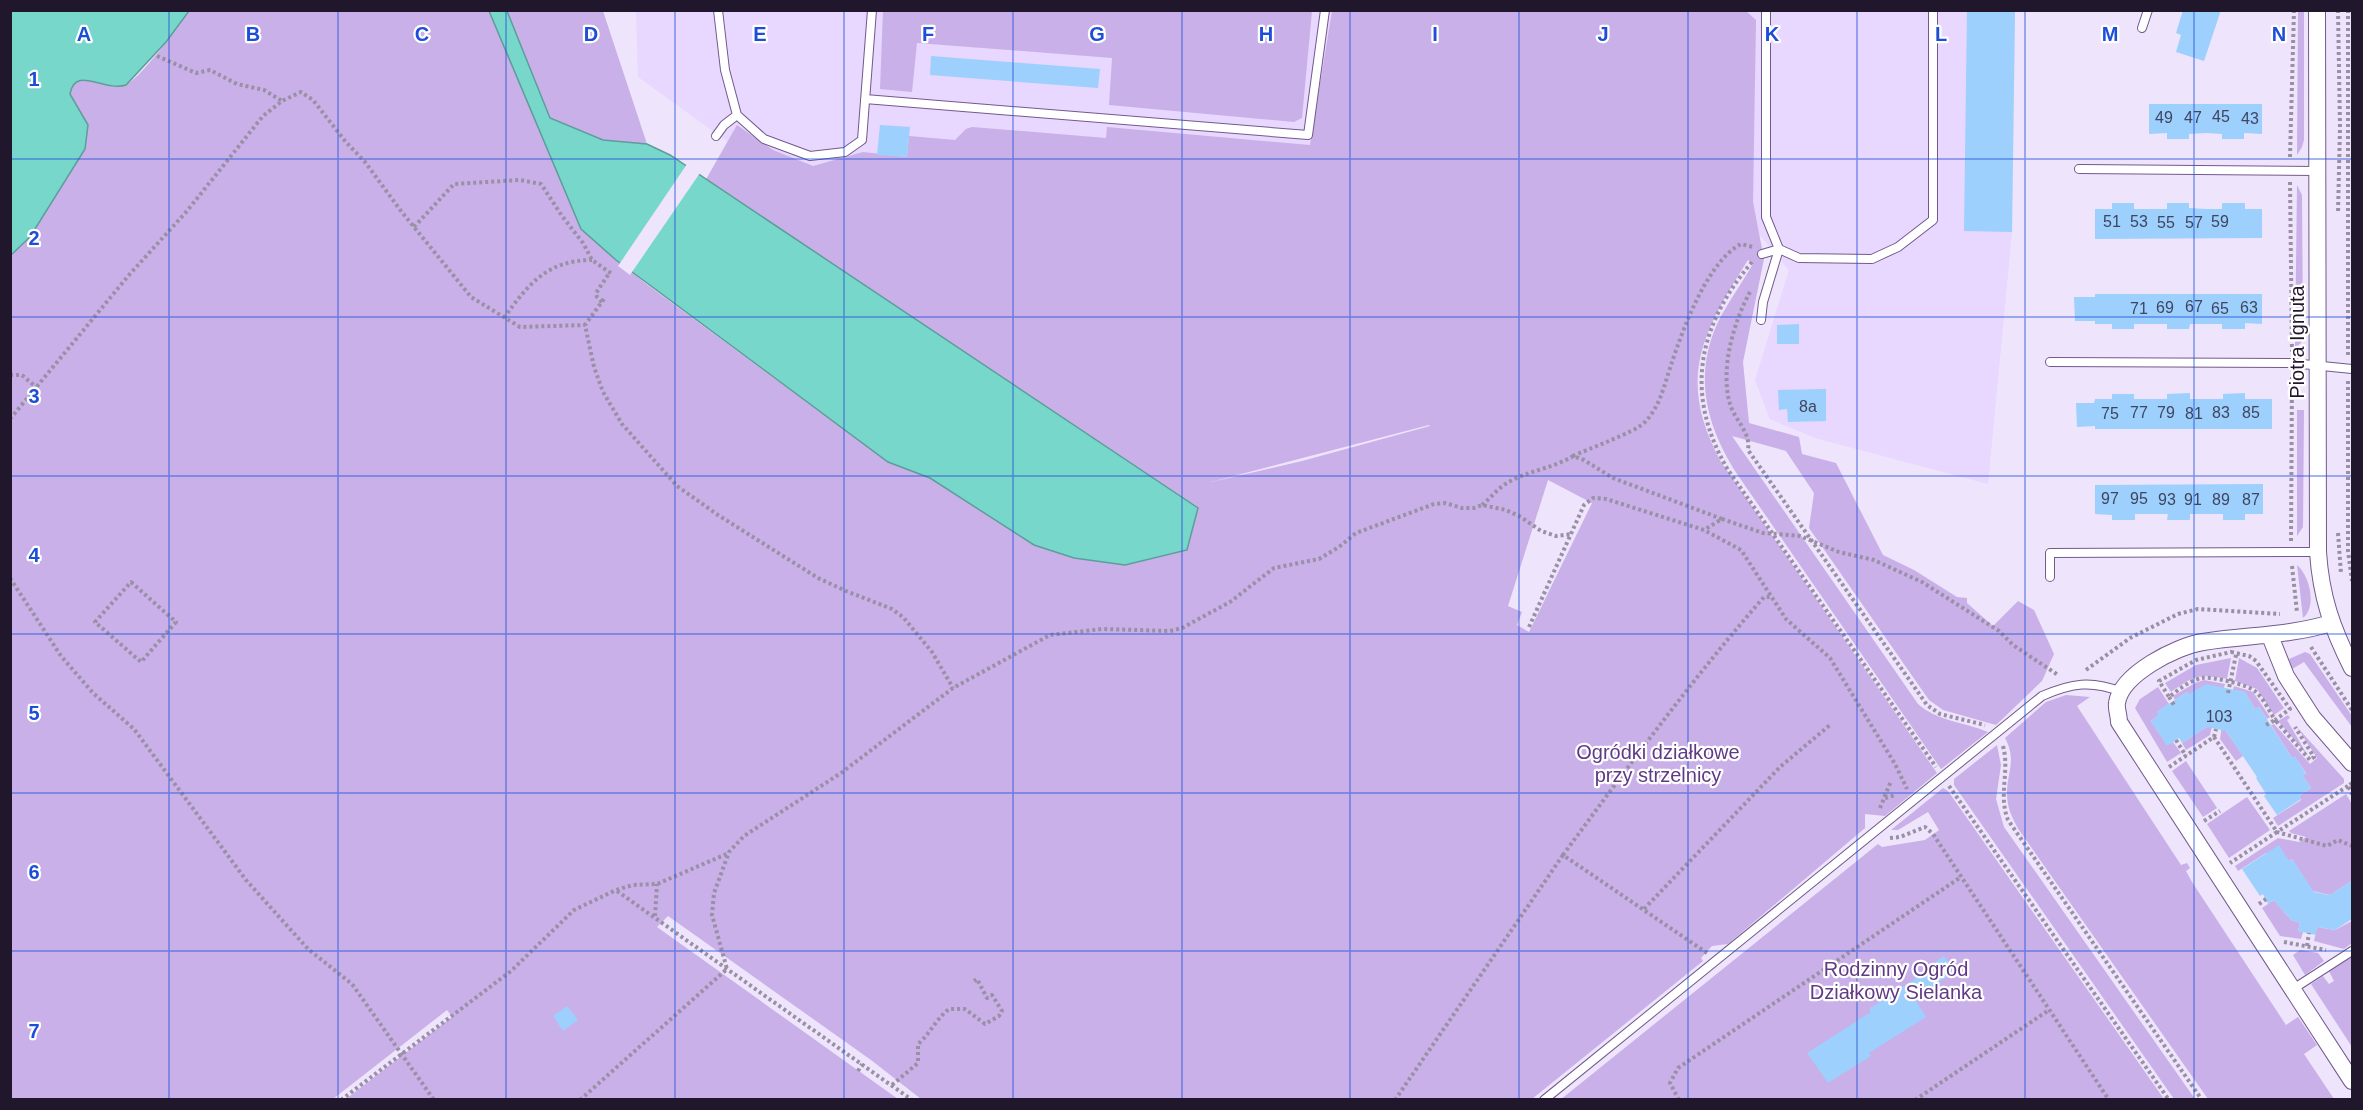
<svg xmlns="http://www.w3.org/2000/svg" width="2363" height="1110" font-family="Helvetica,sans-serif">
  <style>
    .built { fill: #e8d7fe }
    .green { fill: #c9b0e8; fill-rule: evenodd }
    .water { fill: #77d7cb; stroke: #5d9d9b; stroke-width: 1.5 }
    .pier { fill: #eee4fb }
    .building { fill: #9dd0fd }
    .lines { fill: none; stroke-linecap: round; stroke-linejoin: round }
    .lane-casing { stroke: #725a8d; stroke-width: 10 }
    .street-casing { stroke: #725a8d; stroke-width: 18 }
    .path { stroke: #9a90a6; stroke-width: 4; stroke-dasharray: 3 3; stroke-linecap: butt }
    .lane { stroke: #fff; stroke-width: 8 }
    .street { stroke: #fff; stroke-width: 16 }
    .grid { fill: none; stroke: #1d4ed8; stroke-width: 1.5; stroke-opacity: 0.55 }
    .labels { text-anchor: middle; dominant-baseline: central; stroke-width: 4.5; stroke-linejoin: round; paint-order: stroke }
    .number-label { font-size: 16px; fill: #404560 }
    .street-label { font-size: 20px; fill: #21172c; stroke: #fff }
    .park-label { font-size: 20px; fill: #603a85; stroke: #fff }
    .grid-label { font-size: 20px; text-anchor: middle; font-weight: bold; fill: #1d4ed8; stroke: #fff; stroke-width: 4.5; stroke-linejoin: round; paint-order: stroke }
  </style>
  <rect width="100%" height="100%" fill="#eee4fb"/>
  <path class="built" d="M 636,11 L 2015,11 L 2012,232 L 1988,484 L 1815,438 L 1770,419 L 1755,380 L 1789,270 L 1718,185 L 796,191 L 638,77 Z"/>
  <path class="green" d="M 189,11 L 489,11 L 581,229 L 645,283 L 888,462 L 930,478 L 1034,545 L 1198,508 L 705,181 L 737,125 L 773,150 L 813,166 L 863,152 L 907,157 L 909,136 L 955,140 L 966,129 L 972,127 L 1106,138 L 1107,127 L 1310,145 L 1332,11 L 1746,11 L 1756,20 L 1753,202 L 1764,259 L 1743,362 L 1749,423 L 1799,437 L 1802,454 L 1836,463 L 1883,555 L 1914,570 L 1957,597 L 1967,598 L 1967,603 L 1993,626 L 2018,601 L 2034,610 L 2054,654 L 2042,681 L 1996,725 L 1943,710 L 1929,700 L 1809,528 L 1814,493 L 1786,451 L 1732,436 L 1918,704 C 1937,721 1964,722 1988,732 L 1941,769 L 1737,474 C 1705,424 1692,372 1721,316 C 1731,298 1743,281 1753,264 L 1748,260 C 1702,333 1676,379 1721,462 L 1937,773 L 1885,816 L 1865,814 L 1865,828 L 1728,944 L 1712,946 L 1701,958 L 1703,961 L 1532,1099 L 921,1099 L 871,1060 L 668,916 L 657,927 L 898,1099 L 346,1099 L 452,1017 L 447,1010 L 333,1099 L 11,1100 L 11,255 L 30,237 L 88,125 L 70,93 C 75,66 106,92 125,85 C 141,79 178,26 189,11 ZM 1430,426 L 1302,461 L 1211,482 L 1429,425 ZM 1548,480 L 1592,503 L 1529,632 L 1517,625 L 1522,612 L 1508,606 Z
    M 507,11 L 603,11 L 647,144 L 603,140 L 550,118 Z
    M 883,11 L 1312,11 L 1302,118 L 1294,122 L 1109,105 L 1112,58 L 917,43 L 912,92 L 880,89 Z
    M 2298,11 L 2304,11 L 2304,140 L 2302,147 L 2297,155 Z
    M 2352,99 L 2352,268 L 2351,269 Z
    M 2297,185 L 2302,195 L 2303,335 L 2301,343 L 2295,348 Z
    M 2297,410 L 2304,410 L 2303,527 L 2297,536 Z
    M 2297,565 C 2310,576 2317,607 2303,618 Z
    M 2305,652 L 2310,654 L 2352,716 L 2352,727 L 2304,662 L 2292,669 L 2289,659 Z
    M 2231,658 L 2227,679 C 2197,674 2196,675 2171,692 L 2165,683 L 2196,665 Z
    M 2239,658 L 2257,668 L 2284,708 L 2274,715 L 2257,689 L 2235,681 Z
    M 2204,680 L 2225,684 L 2223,692 L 2189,695 L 2187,692 L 2175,700 L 2173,696 L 2195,683 Z
    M 2234,686 L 2253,692 L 2270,717 L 2267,719 L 2259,707 L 2255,709 L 2245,692 L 2233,690 Z
    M 2158,687 L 2169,704 L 2157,712 L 2159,715 L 2151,721 L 2167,745 L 2173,742 L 2181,753 L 2167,762 L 2135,708 L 2140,699 Z
    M 2066,695 L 2090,697 L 2077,706 L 2181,865 L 2187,863 L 2190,868 L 2186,871 L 2192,882 L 2286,1025 L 2298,1017 L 2317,1045 L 2304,1054 L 2334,1099 L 2208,1099 L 2019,830 C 2012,818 2007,807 2007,794 C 2007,772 2017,760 2005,738 L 2046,702 Z
    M 2288,715 L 2290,718 L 2287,720 L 2308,756 L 2278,721 Z
    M 2213,723 L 2210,735 L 2186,750 L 2182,743 Z
    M 2274,724 L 2310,764 L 2317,758 L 2297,727 L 2344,779 L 2344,783 L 2278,826 L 2273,818 L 2301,800 L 2299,796 L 2311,788 L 2303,776 L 2306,773 L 2295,757 L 2292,758 L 2271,725 Z
    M 2222,725 L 2243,756 L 2236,761 L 2220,739 Z
    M 1997,745 L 2001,765 L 1996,799 L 2004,827 L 2195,1099 L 2174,1099 L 1954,785 L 1954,779 Z
    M 2186,761 L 2217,808 L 2203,817 L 2172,771 Z
    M 1943,788 L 1948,791 L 2164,1099 L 1560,1100 L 1878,844 L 1882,847 L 1925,840 L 1939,830 L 1928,812 L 1898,830 L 1891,830 Z
    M 2346,794 L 2352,804 L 2352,881 L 2330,895 L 2308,890 L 2303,876 L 2292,859 L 2289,861 L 2266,853 L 2238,871 L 2235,866 L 2278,838 L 2299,842 L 2306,837 L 2291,833 L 2289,831 Z
    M 2247,797 L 2270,830 L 2229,858 L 2207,824 Z
    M 2274,900 L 2291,920 L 2300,923 L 2298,931 L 2303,932 L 2301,939 L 2280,936 L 2262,908 Z
    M 2352,921 L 2352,943 L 2344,949 L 2314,941 L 2317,927 L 2335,930 Z
    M 2300,950 L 2318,953 L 2324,961 L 2305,975 L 2293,955 Z
    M 2350,957 L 2352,958 L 2352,1047 L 2311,984 L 2323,976 L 2329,984 L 2334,981 L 2329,971 Z"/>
  <path class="water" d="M 11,10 L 189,11 L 166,42 L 126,85 C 104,92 75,65 70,94 L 88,125 L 85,149 L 30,237 L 11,255 Z
    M 489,11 L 507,11 L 550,118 L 603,140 L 647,144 L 670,155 L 1198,508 L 1187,550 L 1125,565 L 1074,558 L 1034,545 L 930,478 L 888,462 L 616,260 L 581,229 Z"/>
  <path class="pier" d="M 687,164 L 700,173 L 630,275 L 618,266 Z"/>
  <path class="building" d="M 1967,10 L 2015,10 L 2012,232 L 1964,231 Z
    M 2183,10 L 2221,10 L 2204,61 L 2176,52 L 2181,35 L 2176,33 Z
    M 931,56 L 1100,69 L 1098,88 L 930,75 Z
    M 2149,104 L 2262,104 L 2262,134 L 2244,133 L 2244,139 L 2222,139 L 2222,134 L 2206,133 L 2189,134 L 2189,139 L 2167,139 L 2167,133 L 2149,134 Z
    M 880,125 L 910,127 L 907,157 L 877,155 Z
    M 2112,203 L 2134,203 L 2134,209 L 2167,209 L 2167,203 L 2189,203 L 2189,208 L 2206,209 L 2222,209 L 2222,203 L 2245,203 L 2245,209 L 2262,209 L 2262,238 L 2095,239 L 2095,209 L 2112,209 Z
    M 2095,294 L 2262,294 L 2262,324 L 2245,323 L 2245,329 L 2222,329 L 2222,324 L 2190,324 L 2189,329 L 2167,329 L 2167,324 L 2134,324 L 2134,329 L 2112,329 L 2112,324 L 2095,324 L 2095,321 L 2075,321 L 2074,297 L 2095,297 Z
    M 1799,324 L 1799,344 L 1777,344 L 1777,325 Z
    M 1826,389 L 1826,421 L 1788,422 L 1787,409 L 1779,410 L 1778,390 Z
    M 2190,393 L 2190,399 L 2223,399 L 2223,394 L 2245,393 L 2245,399 L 2272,399 L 2272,429 L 2095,429 L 2095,426 L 2077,427 L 2076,403 L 2094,403 L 2095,399 L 2112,399 L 2112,394 L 2134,394 L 2134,399 L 2167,399 L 2167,394 Z
    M 2263,484 L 2263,514 L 2245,514 L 2245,520 L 2223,520 L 2223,514 L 2190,514 L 2190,520 L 2167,520 L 2168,514 L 2135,514 L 2135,520 L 2112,520 L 2112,515 L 2095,514 L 2095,485 Z
    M 2206,684 L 2245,692 L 2255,709 L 2259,707 L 2292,758 L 2295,756 L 2306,774 L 2303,776 L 2311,788 L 2299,796 L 2301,799 L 2277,815 L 2264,796 L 2266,794 L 2256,778 L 2257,777 L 2226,731 L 2207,727 L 2182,743 L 2179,738 L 2167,746 L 2151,721 L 2159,715 L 2156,712 L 2187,692 L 2189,694 Z
    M 2279,845 L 2289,861 L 2292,859 L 2314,892 L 2330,895 L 2352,881 L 2352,919 L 2335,930 L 2317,927 L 2316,935 L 2298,931 L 2300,923 L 2291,920 L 2274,900 L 2268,904 L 2263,894 L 2260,896 L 2242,869 Z
    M 1944,956 L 1955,971 L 1915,999 L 1926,1017 L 1869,1053 L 1871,1056 L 1828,1083 L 1807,1053 L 1871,1012 L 1869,1009 L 1924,973 L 1922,971 Z
    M 567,1006 L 578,1020 L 563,1031 L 553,1016 Z"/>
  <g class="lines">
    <g class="lane-casing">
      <path id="lane" d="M 718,10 L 725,70 L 737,115 L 764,139 L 810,156 L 845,152 L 862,140 L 872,10
        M 2142,28 L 2148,10
        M 865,99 L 1308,135 L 1325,10
        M 716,136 L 724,125 L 737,115
        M 2079,169 L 2317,171
        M 1762,254 L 1779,249 L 1766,217 L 1766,10
        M 1761,320 L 1763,302 L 1779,249 L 1799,258 L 1872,259 L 1898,247 L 1933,220 L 1933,10
        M 2050,362 L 2292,363 L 2352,369
        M 2050,577 L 2050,553 L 2318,552
        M 2293,989 L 2352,951
        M 1544,1100 L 2042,696 C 2072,683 2091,680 2122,692"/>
    </g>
    <g class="street-casing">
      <path id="street" d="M 2317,10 L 2318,552 C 2321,597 2332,628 2352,668
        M 2331,623 C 2289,636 2247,635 2203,642 C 2177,646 2121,674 2117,703 C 2116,708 2119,716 2119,722 L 2352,1081
        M 2270,636 L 2286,676 L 2313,718 L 2352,763"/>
    </g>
    <path class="path" d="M 2338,10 L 2340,127 L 2338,214
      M 157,56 L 196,73 L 210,70 L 237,84 L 264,90 L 282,101
      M 2290,157 L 2294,10
      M 2290,182 L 2292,352
      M 414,227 L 454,184 L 520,180 L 541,184 L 562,216 L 583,243 L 592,260 L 612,274
      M 1752,262 C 1697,327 1684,395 1728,470 L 1936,767
      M 1750,292 C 1733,323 1720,370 1730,404 C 1735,421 1751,432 1748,450 L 1927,705 L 1940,714 L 1985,725
      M 604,299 L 585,325 L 594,367 L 603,392 L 622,424 L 677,486 L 718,515 L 818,578 L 846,591 L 892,609 L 903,617 L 932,652 L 953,688
      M 602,302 L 597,297 L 596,293 L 610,272
      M 504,318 C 528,284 548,260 592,260
      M 2348,355 L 2348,10
      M 10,375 L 22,375 L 36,387
      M 2348,381 L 2348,551 L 2352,581
      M 10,419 L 129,275 L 187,211 L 263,116 L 282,101 L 301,92 L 313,100 L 345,141 L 365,162 L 401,211 L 471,297 L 520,327 L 585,325
      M 1573,456 C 1588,449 1635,432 1644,423 C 1660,407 1664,386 1671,365 C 1683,329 1707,262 1741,244 L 1753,247
      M 1482,505 C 1491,498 1498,488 1507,483 C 1527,471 1554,468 1573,456 L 1584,460 L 1613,478 L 1722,519 L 1704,530
      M 1722,519 L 1763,533 L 1800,536 L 1839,552 L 1874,560 L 1922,582 L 1999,631 L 2013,645 L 2058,675
      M 2338,533 L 2341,574
      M 2291,541 L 2292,377
      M 2292,566 L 2297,612
      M 10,578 L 61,656 L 93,693 L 134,729 L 246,880 L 308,949 L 352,984 L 434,1100
      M 131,582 L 176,622 L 141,662 L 95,622 Z
      M 1529,627 L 1584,505 L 1593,498 L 1606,499 L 1704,530 L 1741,550 L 1786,619 L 1830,658 L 1895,764 L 1907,789
      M 2311,647 L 2352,710
      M 2231,652 L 2249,656 L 2256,661 L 2290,709 L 2275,720 C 2269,711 2264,699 2256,692 C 2250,685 2211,676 2202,678 C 2190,680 2178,690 2169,697 L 2159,681 L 2196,660 Z
      M 2086,670 L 2130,638 L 2178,614 L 2198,609 L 2280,614
      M 2228,693 L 2236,655
      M 2169,697 L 2174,705
      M 2266,725 L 2275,720 L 2310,760 L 2314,757 L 2295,727
      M 2214,737 L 2216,729
      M 2176,740 L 2186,756
      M 2003,746 C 2010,771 1998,795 2008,820 L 2202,1100
      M 2169,767 L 2214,737 L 2277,832 L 2230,863
      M 2352,783 L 2348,786 L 2352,794
      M 1949,786 L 2169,1100
      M 2348,786 L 2277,832 L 2327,846 L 2338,840 L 2352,846
      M 1885,798 L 1896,795
      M 1880,808 L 1891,781
      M 2204,821 L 2220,811
      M 1890,838 L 1900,837 L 1925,827 L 1933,834 L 2109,1100
      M 617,891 L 912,1100
      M 2259,904 L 2266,899
      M 1644,909 L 1780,767 L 1830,725
      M 655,916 L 657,884
      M 2284,942 L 2326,950
      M 2307,946 L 2309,933
      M 1707,953 L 1563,855 C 1628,767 1692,679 1764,597 L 1770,597
      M 858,1071 L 862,1064
      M 892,1085 L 918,1063 L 918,1044 C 930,1034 936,1019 949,1009 L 965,1009 L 985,1024 L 999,1016 L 1002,1011 L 992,995 L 987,998 L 977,979 L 974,981
      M 341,1100 L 511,971 L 574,910 L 616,890 L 633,885 L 657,884 L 729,853
      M 580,1100 L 727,969 L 712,915 L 714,893 L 729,852 L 744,836 L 841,773 L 953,688 L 1050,635 L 1102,629 L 1170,631 L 1182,628 L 1230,602 L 1274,568 L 1319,559 L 1339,547 L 1356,533 L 1434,504 L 1445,503 L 1462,508 L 1474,508 L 1482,505 L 1506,510 L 1521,517 L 1541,531 L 1556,536 L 1572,534
      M 1395,1100 L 1563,855
      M 1679,1100 L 1670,1083 L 1678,1068 L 1961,877
      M 1915,1100 L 2049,1010"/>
    <use href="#lane" class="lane"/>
    <use href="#street" class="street"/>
  </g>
  <path class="grid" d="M 169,10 L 169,1100M 338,10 L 338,1100M 506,10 L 506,1100M 675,10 L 675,1100M 844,10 L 844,1100M 1013,10 L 1013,1100M 1182,10 L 1182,1100M 1350,10 L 1350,1100M 1519,10 L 1519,1100M 1688,10 L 1688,1100M 1857,10 L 1857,1100M 2025,10 L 2025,1100M 2194,10 L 2194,1100M 10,159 L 2352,159M 10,317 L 2352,317M 10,476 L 2352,476M 10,634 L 2352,634M 10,793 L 2352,793M 10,951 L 2352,951"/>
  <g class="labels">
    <g class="number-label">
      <text x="2221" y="116">45</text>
      <text x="2164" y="117">49</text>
      <text x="2193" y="117">47</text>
      <text x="2250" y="118">43</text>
      <text x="2112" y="221">51</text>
      <text x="2139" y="221">53</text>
      <text x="2220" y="221">59</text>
      <text x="2166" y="222">55</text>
      <text x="2194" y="222">57</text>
      <text x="2194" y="306">67</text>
      <text x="2165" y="307">69</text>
      <text x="2249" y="307">63</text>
      <text x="2139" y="308">71</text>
      <text x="2220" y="308">65</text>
      <text x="1808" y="406">8a</text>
      <text x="2139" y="412">77</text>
      <text x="2166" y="412">79</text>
      <text x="2221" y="412">83</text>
      <text x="2251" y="412">85</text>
      <text x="2110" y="413">75</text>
      <text x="2194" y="413">81</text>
      <text x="2110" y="498">97</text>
      <text x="2139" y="498">95</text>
      <text x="2167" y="499">93</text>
      <text x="2193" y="499">91</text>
      <text x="2221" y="499">89</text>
      <text x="2251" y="499">87</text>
      <text x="2219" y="716">103</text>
    </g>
    <g class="street-label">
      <text transform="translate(2297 342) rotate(-90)">Piotra Ignuta</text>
    </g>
    <g class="park-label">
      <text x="1658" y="752">Ogródki działkowe<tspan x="1658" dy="23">przy strzelnicy</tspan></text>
      <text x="1896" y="969">Rodzinny Ogród<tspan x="1896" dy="23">Działkowy Sielanka</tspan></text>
    </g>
  </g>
  <g class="grid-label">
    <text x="84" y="41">A</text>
    <text x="253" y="41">B</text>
    <text x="422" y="41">C</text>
    <text x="591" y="41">D</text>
    <text x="760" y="41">E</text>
    <text x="928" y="41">F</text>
    <text x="1097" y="41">G</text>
    <text x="1266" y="41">H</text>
    <text x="1435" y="41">I</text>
    <text x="1603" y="41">J</text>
    <text x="1772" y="41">K</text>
    <text x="1941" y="41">L</text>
    <text x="2110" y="41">M</text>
    <text x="2279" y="41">N</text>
    <text x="34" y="86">1</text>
    <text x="34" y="245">2</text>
    <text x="34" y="403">3</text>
    <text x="34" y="562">4</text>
    <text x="34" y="720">5</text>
    <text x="34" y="879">6</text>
    <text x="34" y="1038">7</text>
  </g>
  <rect width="2363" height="1110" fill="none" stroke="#21172c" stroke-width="24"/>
</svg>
